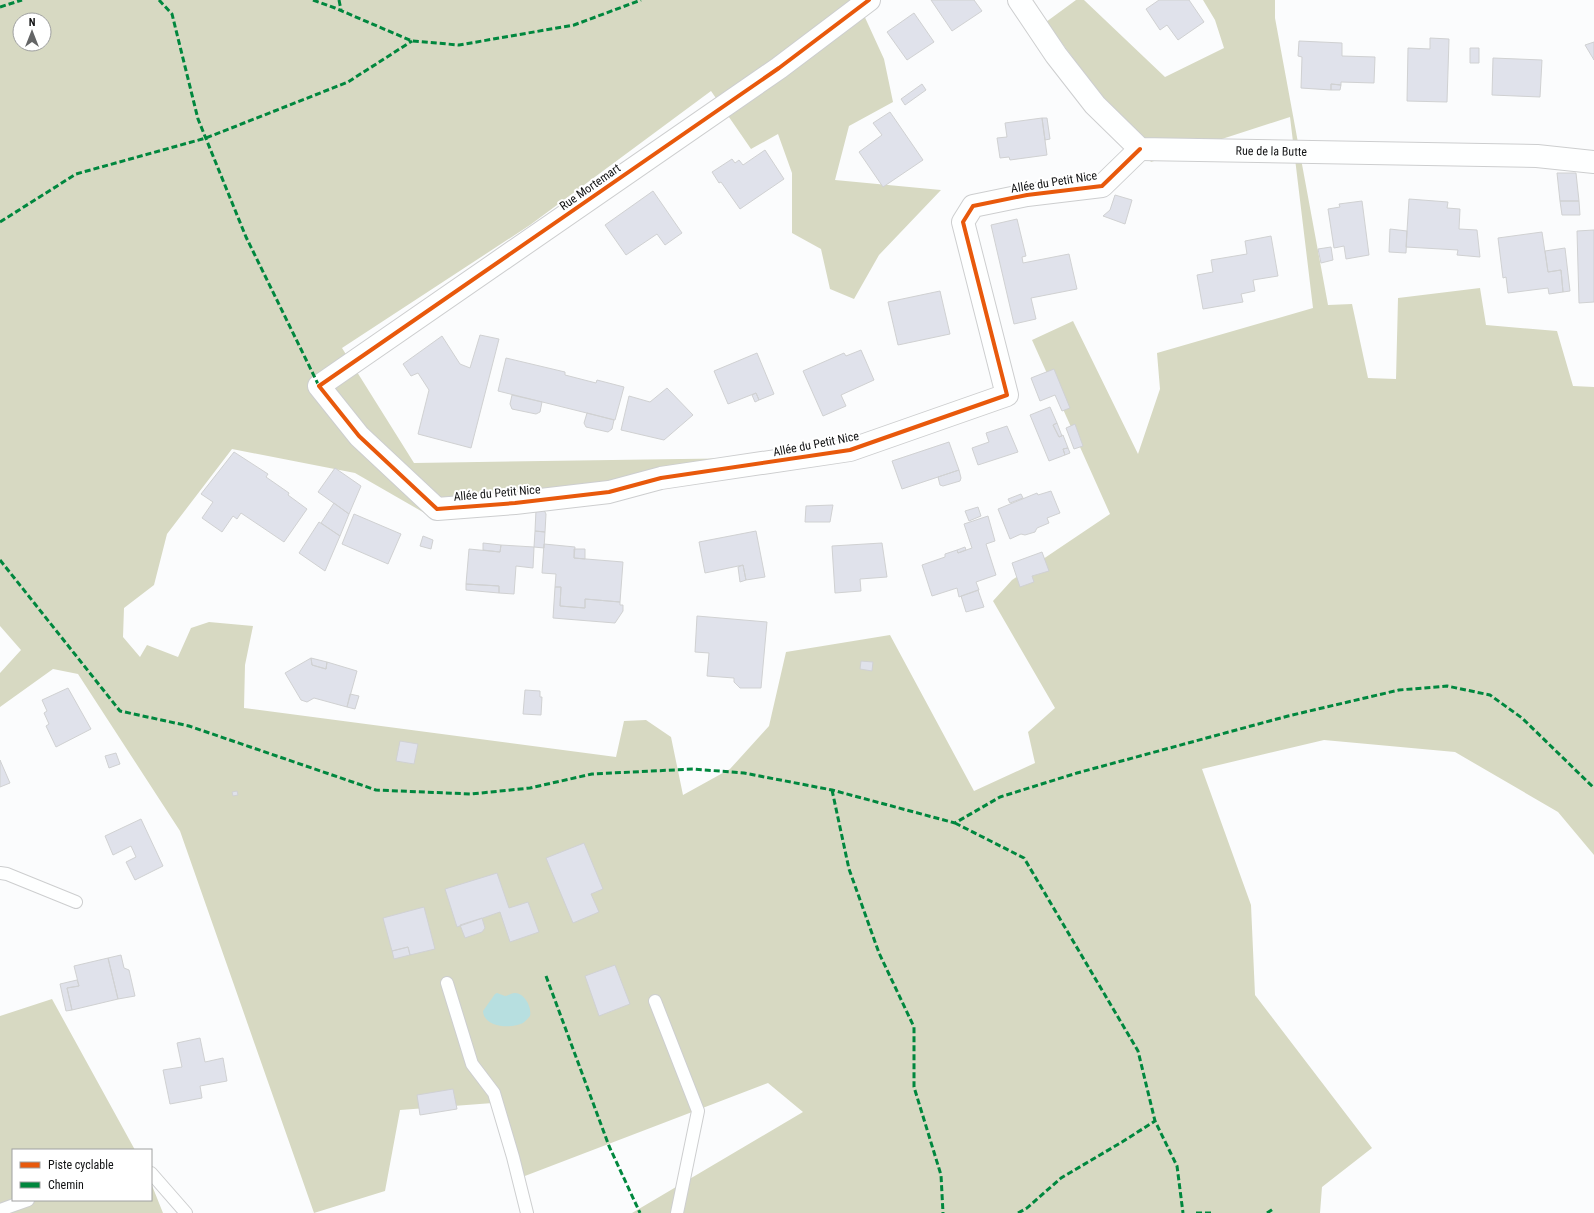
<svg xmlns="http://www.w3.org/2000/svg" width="1594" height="1213" font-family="'Roboto Condensed',sans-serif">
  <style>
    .forest { fill: #d7d9c2; fill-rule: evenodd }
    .water { fill: #b7dfe0 }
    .building { fill: #e0e2eb; stroke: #d0d1d2 }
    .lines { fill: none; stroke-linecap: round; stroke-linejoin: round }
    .lane-casing { stroke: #cdcecf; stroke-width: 14 }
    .street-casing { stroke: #cdcecf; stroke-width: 24 }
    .lane { stroke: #feffff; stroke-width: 12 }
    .street { stroke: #feffff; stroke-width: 22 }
    .quiet { stroke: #00873e; stroke-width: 3; stroke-dasharray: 6 3; stroke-linecap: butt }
    .cycleway-casing { stroke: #fff; stroke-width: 6 }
    .cycleway { stroke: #e8590c; stroke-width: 4 }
    .labels { text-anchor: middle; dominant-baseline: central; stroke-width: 4; stroke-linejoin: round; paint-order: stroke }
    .street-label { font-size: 12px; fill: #121314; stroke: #fff }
  </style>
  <rect width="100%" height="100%" fill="#fbfcfd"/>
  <path class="forest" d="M 0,0 L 857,0 L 884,59 L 893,102 L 849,126 L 835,180 L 941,190 L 879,255 L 854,299 L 830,289 L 821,249 L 792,233 L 792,173 L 778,134 L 751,149 L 711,91 L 530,225 L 342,348 L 414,463 L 751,458 L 428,515 L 355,473 L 232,449 L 167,534 L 154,585 L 124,608 L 123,637 L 140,657 L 147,645 L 178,657 L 191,628 L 209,622 L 253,626 L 245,665 L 244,708 L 616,757 L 624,721 L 646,720 L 671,737 L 683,795 L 730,769 L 769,726 L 786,652 L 890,635 L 974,791 L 1035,763 L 1028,732 L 1055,708 L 993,601 L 1012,580 L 1110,514 L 1032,340 L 1073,321 L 1138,454 L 1160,389 L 1157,353 L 1313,308 L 1290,117 L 1151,162 L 1046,22 L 1076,0 L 1084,0 L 1165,77 L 1224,48 L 1215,20 L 1203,0 L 1275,0 L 1275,18 L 1328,305 L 1352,304 L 1368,378 L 1396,379 L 1398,298 L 1480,288 L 1486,325 L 1557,331 L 1573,386 L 1594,387 L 1594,855 L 1558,812 L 1455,752 L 1324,740 L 1202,769 L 1251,905 L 1255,995 L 1372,1148 L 1322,1187 L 1320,1213 L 632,1213 L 803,1112 L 768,1083 L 517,1179 L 493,1103 L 400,1110 L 385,1191 L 314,1213 L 180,831 L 78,674 L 53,669 L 0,707 L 0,673 L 21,650 L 0,626 ZM 20,20 L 44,20 L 44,44 L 20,44 Z
    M 52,999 L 135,1150 L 13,1150 L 13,1200 L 151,1200 L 151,1183 L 163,1213 L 0,1213 L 0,1016 Z"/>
  <path class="water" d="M 497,993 L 505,996 C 508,996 511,993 515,993 C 525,993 532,1008 530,1016 C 528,1018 526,1021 523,1023 C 512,1029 484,1028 483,1011 L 495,994 Z"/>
  <path class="building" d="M 931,0 L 974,0 L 982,11 L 952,31 Z
    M 1159,0 L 1189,0 L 1204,22 L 1178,40 L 1167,25 L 1160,30 L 1146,9 Z
    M 914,13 L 934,42 L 907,60 L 887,32 Z
    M 1430,38 L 1449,39 L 1447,102 L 1407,101 L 1408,48 L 1430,49 Z
    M 1299,41 L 1342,43 L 1342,56 L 1375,57 L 1374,83 L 1341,82 L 1341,85 L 1331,84 L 1331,90 L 1301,88 L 1302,57 L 1298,56 Z
    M 1594,42 L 1594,60 L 1585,45 Z
    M 1470,48 L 1479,48 L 1479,63 L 1470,63 Z
    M 1493,58 L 1542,60 L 1540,97 L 1492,95 Z
    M 922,84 L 926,90 L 905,105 L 901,99 Z
    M 1331,84 L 1341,85 L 1340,90 L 1331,90 Z
    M 890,112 L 923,160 L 883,187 L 859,152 L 882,135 L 873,123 Z
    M 1042,118 L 1047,155 L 1010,160 L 1009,157 L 1000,158 L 997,138 L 1007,137 L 1005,123 Z
    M 1042,118 L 1047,118 L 1050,139 L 1045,140 Z
    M 765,150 L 784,179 L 740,209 L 721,182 L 719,183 L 712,172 L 732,159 L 735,163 L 739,160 L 743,165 Z
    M 1557,173 L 1576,173 L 1579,201 L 1560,201 Z
    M 653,191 L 682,233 L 665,245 L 657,234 L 626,255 L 605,225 Z
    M 1115,195 L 1132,200 L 1125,224 L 1103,216 L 1110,210 Z
    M 1409,199 L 1448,202 L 1447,208 L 1460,209 L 1459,229 L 1477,230 L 1480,257 L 1457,255 L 1458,250 L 1406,247 Z
    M 1362,201 L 1369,255 L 1346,259 L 1344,246 L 1334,248 L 1328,209 L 1340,207 L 1339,204 Z
    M 1560,201 L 1579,201 L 1580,215 L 1562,215 Z
    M 1017,219 L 1026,256 L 1022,257 L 1023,263 L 1069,254 L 1077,289 L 1031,298 L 1036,319 L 1014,324 L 991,225 Z
    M 1390,229 L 1407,231 L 1406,253 L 1389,252 Z
    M 1594,230 L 1594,302 L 1579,303 L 1577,231 Z
    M 1542,232 L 1548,272 L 1561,270 L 1563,292 L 1549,294 L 1548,288 L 1508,293 L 1506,277 L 1503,278 L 1498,238 Z
    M 1271,236 L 1278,276 L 1253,280 L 1255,291 L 1241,294 L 1243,302 L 1203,309 L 1197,275 L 1213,272 L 1211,260 L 1247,254 L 1245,241 Z
    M 1331,247 L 1333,260 L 1321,263 L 1318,249 Z
    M 1565,248 L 1570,291 L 1563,292 L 1561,270 L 1548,272 L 1545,251 Z
    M 940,291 L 950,334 L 898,345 L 888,302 Z
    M 480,335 L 499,339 L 471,448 L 418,434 L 429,390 L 418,373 L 411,376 L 403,364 L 442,336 L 460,364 L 470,368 Z
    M 861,350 L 874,380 L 841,395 L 846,406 L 823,416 L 803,371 L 844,353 L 846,356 Z
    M 757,353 L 774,394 L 759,400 L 756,393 L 728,404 L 714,371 Z
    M 506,358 L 565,372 L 565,375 L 596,383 L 597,380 L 624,387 L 615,420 L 498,391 Z
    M 1054,369 L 1070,408 L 1062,411 L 1055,395 L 1040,401 L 1031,378 Z
    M 667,388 L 693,415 L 664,440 L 621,430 L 629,396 L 650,402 Z
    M 756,393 L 759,400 L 755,402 L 752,395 Z
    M 512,395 L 542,402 L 540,412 L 536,414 L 512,409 L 510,404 Z
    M 1050,407 L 1057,423 L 1053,425 L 1059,437 L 1063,435 L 1068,448 L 1063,449 L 1065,455 L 1049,461 L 1030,415 Z
    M 587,413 L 614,420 L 612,429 L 608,432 L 586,427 L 584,423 Z
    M 1057,423 L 1062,436 L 1059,437 L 1053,425 Z
    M 1075,424 L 1083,446 L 1074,449 L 1066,428 Z
    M 1007,426 L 1018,452 L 978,465 L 972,448 L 989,442 L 986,433 Z
    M 949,442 L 959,470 L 902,489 L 892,461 Z
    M 1068,448 L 1070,453 L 1065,455 L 1063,449 Z
    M 234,452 L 268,474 L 266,477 L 289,493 L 288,495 L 307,509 L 284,542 L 241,513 L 237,519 L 233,516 L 222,532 L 202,518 L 213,502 L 201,494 Z
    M 335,468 L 361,486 L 349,514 L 318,492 Z
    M 959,470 L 961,478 L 960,481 L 943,486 L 940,485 L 938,477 Z
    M 1051,491 L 1060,513 L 1047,518 L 1049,523 L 1037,528 L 1035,532 L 1025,535 L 1021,534 L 1010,539 L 998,509 L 1037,493 L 1038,495 Z
    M 1021,494 L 1023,498 L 1010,503 L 1008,499 Z
    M 334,503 L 349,514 L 340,536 L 321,523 Z
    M 833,505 L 830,522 L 805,522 L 806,506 Z
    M 978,507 L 981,516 L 969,521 L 965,511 Z
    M 536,510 L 544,510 L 546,514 L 545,532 L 535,531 Z
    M 354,514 L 401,534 L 388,564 L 342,544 Z
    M 988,516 L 995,541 L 986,544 L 996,575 L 976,582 L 979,590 L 959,597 L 957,588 L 932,596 L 922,565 L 945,557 L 945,554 L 957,550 L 958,553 L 972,548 L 964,524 Z
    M 319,522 L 340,536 L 325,571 L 299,553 Z
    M 535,531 L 545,532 L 544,548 L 534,547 Z
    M 756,531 L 765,577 L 746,580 L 743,565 L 705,573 L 699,542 Z
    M 423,536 L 433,540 L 431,549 L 420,546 Z
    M 483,543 L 501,545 L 500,552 L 483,550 Z
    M 882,543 L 887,577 L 860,579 L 861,591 L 835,593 L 832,546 Z
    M 544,544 L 575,547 L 574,558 L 623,562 L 620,602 L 585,599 L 585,608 L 560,606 L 561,587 L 555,587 L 556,574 L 542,573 Z
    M 501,545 L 534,547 L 533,568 L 516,566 L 514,594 L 499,593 L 499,586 L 466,584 L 469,549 L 500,552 Z
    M 965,547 L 966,550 L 958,553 L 957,550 Z
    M 574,549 L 585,549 L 585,559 L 574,558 Z
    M 1042,552 L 1049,571 L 1032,576 L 1034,582 L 1020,587 L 1012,563 Z
    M 743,565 L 746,580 L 740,582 L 738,567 Z
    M 466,584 L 499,586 L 499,593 L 466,590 Z
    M 555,587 L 561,587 L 560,606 L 585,608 L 585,599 L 620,602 L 620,605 L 623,605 L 623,611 L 615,623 L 553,618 Z
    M 978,590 L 984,607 L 966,612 L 961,596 Z
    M 697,616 L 767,622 L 761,688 L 740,688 L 734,682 L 734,678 L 707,676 L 709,653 L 695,652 Z
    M 311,658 L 312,665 L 326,669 L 327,662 L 357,671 L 347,707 L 314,698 L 307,702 L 301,700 L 285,673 Z
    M 311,658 L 327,662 L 326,669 L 312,665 Z
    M 861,661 L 873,662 L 872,671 L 860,669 Z
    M 68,688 L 91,729 L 56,747 L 46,726 L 49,724 L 44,713 L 47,711 L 42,700 Z
    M 525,690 L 540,691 L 540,697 L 542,697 L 541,715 L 523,714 Z
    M 350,694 L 359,696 L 355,709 L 347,707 Z
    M 400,741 L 418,744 L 414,764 L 396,761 Z
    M 116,753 L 120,764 L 109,768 L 105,756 Z
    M 0,760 L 10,783 L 0,787 Z
    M 237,791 L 238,795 L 233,796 L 232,792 Z
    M 141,819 L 163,866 L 135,880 L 126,862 L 136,857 L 131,846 L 113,855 L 105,836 Z
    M 584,843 L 603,889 L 591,894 L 599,912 L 573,923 L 546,858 Z
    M 497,873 L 509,908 L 528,902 L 539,932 L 510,942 L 500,912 L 457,927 L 445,889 Z
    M 424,907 L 435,949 L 410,955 L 408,947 L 392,951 L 383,918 Z
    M 482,918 L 485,928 L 482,932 L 465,938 L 460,925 Z
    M 408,947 L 410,955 L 394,959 L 392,951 Z
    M 121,955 L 124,968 L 129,970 L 135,996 L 118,999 L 108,958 Z
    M 108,958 L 118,999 L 72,1010 L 67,988 L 79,986 L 74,966 Z
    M 615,965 L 630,1004 L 599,1016 L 585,976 Z
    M 77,980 L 79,986 L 67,988 L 72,1010 L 66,1011 L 60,984 Z
    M 200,1038 L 205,1062 L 223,1058 L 227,1081 L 200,1086 L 202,1098 L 170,1104 L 163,1070 L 182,1067 L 177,1043 Z
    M 453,1089 L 457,1109 L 420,1115 L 417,1095 Z"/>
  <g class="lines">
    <g class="lane-casing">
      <path id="lane" d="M 0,873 L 7,874 L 76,902
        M 447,983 L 472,1064 L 494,1093 L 513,1157 L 527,1213
        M 655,1001 L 698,1111 L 677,1213
        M 151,1173 L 186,1213
        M 0,1210 L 28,1200"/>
    </g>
    <g class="street-casing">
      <g id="street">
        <path d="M 869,0 L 779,68 L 319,386 L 359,436 L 437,509 L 515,503 L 609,492 L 661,478 L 850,450 L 1007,395 L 963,222 L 973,206 L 1027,195 L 1102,186 L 1140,149"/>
        <path id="s1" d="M 1019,0 L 1056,55 L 1095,105 L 1140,149 L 1537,156 L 1594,162"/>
      </g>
    </g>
    <use href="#lane" class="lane"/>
    <use href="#street" class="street"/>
    <path class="quiet" d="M 159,0 L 172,14 L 198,119 L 246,237 L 319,386
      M 313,0 L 335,8 L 412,41 L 459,45 L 574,25 L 641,0
      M 339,0 L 341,10
      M 0,7 L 22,0
      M 0,222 L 76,174 L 206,138 L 348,82 L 412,41
      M 0,560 L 120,711 L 189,726 L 376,790 L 471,794 L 530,788 L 592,774 L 693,769 L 744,773 L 832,790 L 955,823 L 1000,797 L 1077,773 L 1288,716 L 1399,690 L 1447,686 L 1490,695 L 1522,718 L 1594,788
      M 832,790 L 849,869 L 879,953 L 914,1027 L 914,1087 L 941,1175 L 943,1213
      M 955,823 L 1024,858 L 1138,1051 L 1155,1121 L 1177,1166 L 1183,1213
      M 546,976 L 609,1146 L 640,1213
      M 1018,1213 L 1027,1208 L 1061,1178 L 1122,1142 L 1155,1121
      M 1196,1213 L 1211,1213
      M 1267,1213 L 1273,1209"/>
    <g class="cycleway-casing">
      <path id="cycleway" d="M 869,0 L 779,68 L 319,386 L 359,436 L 437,509 L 515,503 L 609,492 L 661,478 L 850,450 L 1007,395 L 963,222 L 973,206 L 1027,195 L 1102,186 L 1140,149"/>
    </g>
    <use href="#cycleway" class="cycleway"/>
  </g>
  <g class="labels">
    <g class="street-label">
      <text stroke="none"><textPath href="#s1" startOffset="324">Rue de la Butte</textPath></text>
      <text transform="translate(1054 182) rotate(-9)">Allée du Petit Nice</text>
      <text transform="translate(590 187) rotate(-35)">Rue Mortemart</text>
      <text transform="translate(816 444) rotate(-11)">Allée du Petit Nice</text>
      <text transform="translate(497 493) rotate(-5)">Allée du Petit Nice</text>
    </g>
  </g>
  <rect x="12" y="1149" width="140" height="52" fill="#ffffff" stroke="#a0a1a1"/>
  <rect x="20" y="1162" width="20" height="6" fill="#e8590c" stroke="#a0a1a1"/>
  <text x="48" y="1169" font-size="12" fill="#121314">Piste cyclable</text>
  <rect x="20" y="1182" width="20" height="6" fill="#00873e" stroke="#a0a1a1"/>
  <text x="48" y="1189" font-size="12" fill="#121314">Chemin</text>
  <g transform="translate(32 32)"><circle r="19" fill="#ffffff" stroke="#a0a1a1"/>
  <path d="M0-3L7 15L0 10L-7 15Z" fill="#646566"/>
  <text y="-6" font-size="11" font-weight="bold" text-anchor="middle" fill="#121314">N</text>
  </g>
</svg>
